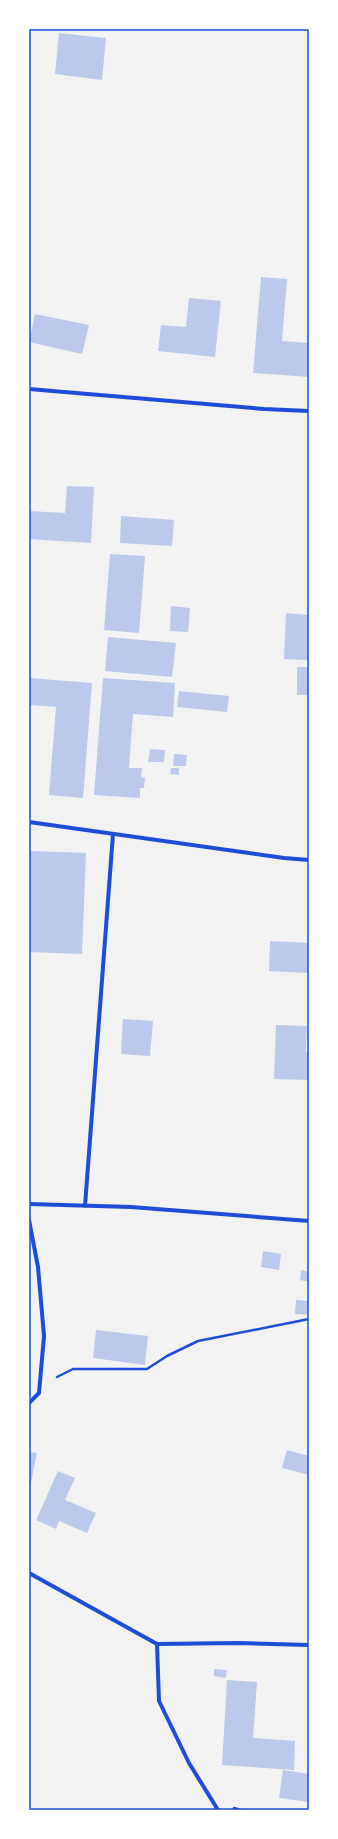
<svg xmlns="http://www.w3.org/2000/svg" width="338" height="1839" font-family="Mulish,sans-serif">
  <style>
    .building { fill: #bdc9ec }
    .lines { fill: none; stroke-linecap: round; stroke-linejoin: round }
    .path { stroke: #1d4ed8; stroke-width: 2.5 }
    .minor { stroke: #1d4ed8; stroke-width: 4 }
    .neatline { fill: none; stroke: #1d4ed8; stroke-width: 1.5 }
  </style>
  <rect width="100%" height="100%" fill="#f2f2f2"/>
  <path class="building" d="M 59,33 L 106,38 L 102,80 L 55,74 Z
    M 261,277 L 287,279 L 282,341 L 309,343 L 309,377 L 253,373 Z
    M 189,298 L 221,301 L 215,357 L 158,351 L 161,325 L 186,327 Z
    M 35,314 L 89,325 L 82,354 L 29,342 Z
    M 67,486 L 94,487 L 91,543 L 29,539 L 29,511 L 65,513 Z
    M 121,516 L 174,520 L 172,546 L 120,543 Z
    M 110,554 L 145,556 L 139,633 L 104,630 Z
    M 171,606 L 190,608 L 188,632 L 170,631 Z
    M 286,613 L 309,615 L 309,660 L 284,659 Z
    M 108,637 L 176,643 L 172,677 L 105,671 Z
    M 297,667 L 309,667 L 309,695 L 297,695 Z
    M 29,678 L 92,683 L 83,798 L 49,795 L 56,707 L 29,705 Z
    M 103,678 L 175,683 L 173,717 L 133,714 L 129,768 L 142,768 L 141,777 L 145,778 L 144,788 L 140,788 L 140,798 L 94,795 Z
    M 179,691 L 229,696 L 227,712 L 177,707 Z
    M 150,749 L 165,750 L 164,762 L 148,762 Z
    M 174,754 L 187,755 L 186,766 L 173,766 Z
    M 171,768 L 179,768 L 179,775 L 170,774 Z
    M 29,851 L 86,853 L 82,954 L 29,952 Z
    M 270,941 L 309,943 L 309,973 L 269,971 Z
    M 123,1019 L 153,1021 L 150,1056 L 121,1054 Z
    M 276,1025 L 307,1026 L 306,1052 L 309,1052 L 309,1080 L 274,1079 Z
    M 263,1251 L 281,1254 L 279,1270 L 261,1267 Z
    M 301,1270 L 309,1272 L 309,1282 L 300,1280 Z
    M 296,1300 L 309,1301 L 309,1315 L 295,1314 Z
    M 96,1330 L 148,1336 L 145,1365 L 93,1358 Z
    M 287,1450 L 309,1456 L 309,1475 L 282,1468 Z
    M 29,1452 L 37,1453 L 30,1487 L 29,1487 Z
    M 58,1471 L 75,1478 L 65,1500 L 96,1513 L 87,1533 L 59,1521 L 56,1529 L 36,1520 Z
    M 214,1669 L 227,1670 L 226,1678 L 214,1676 Z
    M 227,1680 L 257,1682 L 253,1738 L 295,1741 L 294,1770 L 222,1765 Z
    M 283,1770 L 309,1774 L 309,1802 L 279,1798 Z"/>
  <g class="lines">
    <path class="path" d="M 57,1377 L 73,1369 L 147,1369 L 167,1356 L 198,1341 L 309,1319
      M 234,1808 L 241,1810"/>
    <path class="minor" d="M 29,389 L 264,409 L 309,411
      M 29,822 L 284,858 L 309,860
      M 29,1204 L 131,1207 L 309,1221
      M 85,1206 L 113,834
      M 29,1220 L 38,1267 L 44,1336 L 39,1393 L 29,1403
      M 29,1573 L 157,1644 L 238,1643 L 309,1645
      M 157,1644 L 159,1701 L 189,1763 L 218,1810"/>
  </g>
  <rect width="338" height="1839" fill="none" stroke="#ffffff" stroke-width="60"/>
  <rect x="30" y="30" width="278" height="1779" class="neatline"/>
</svg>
